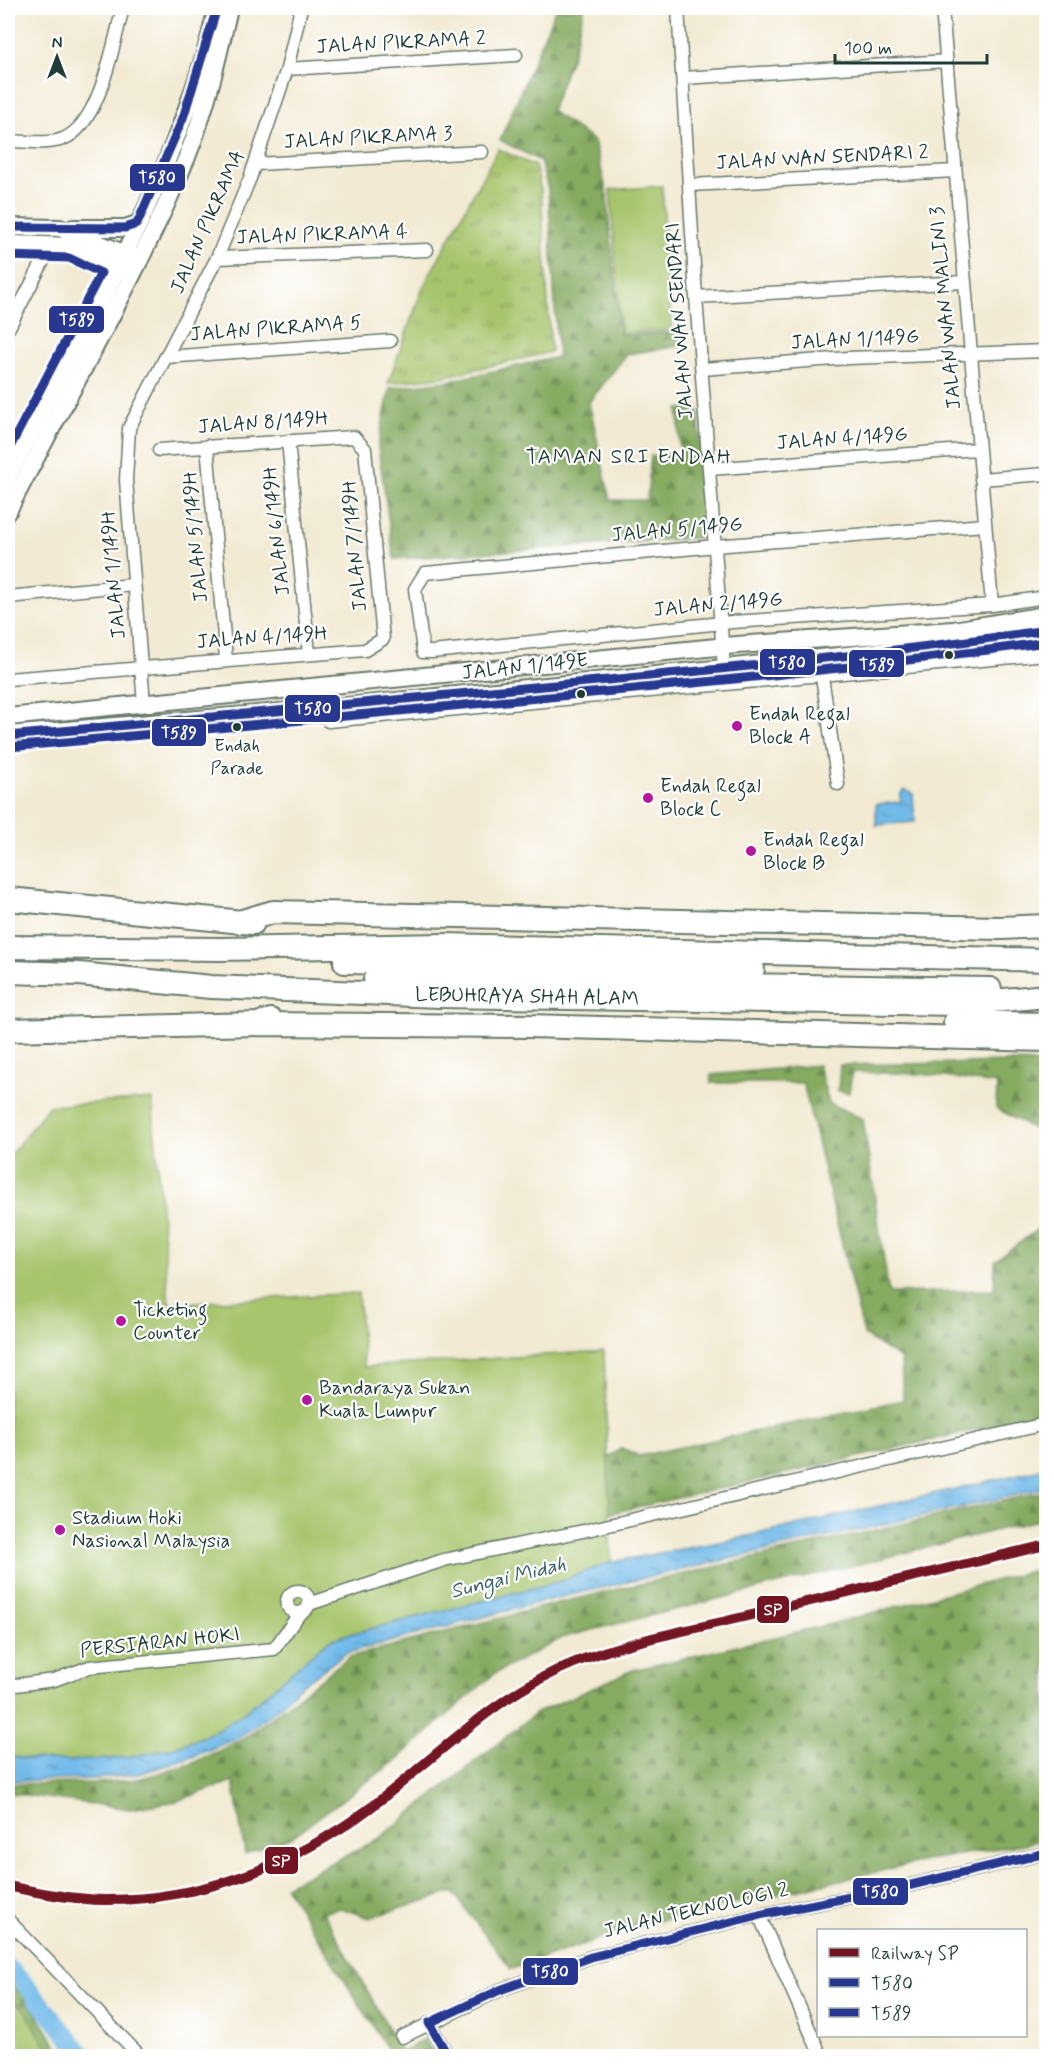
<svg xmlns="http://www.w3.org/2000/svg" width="1054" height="2064" font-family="Mynerve,sans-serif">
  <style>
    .grass { fill: url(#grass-tufts); stroke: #638150; stroke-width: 1.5 }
    .forest { fill: url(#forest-firs); stroke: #52744a; stroke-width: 1.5 }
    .pitch { fill: #a7c56d; stroke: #638150; stroke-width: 1.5 }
    .water { fill: url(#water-ripples); stroke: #487c8e; stroke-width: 1.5 }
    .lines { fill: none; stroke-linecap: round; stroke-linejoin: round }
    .river { stroke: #71bae9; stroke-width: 18 }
    .street-casing { stroke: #697a6c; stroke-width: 15 }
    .secondary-casing { stroke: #697a6c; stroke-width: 20 }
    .highway-casing { stroke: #697a6c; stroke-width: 26 }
    .street { stroke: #fff; stroke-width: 12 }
    .secondary { stroke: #fff; stroke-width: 16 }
    .highway { stroke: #fff; stroke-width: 22 }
    .bus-1-casing { stroke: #fff; stroke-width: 14 }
    .bus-2-casing { stroke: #fff; stroke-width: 14 }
    .bus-1 { stroke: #283890; stroke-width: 9 }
    .bus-2 { stroke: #283890; stroke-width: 9 }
    .rail-1-casing { stroke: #fff; stroke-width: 15 }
    .rail-1 { stroke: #721422; stroke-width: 10 }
    .bus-dot { fill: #1f3d34; stroke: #fff; stroke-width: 2 }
    .poi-dot { fill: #b5179e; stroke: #fff; stroke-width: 2 }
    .labels { text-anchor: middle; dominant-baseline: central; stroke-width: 4.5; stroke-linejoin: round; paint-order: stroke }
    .bus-label { font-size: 18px; fill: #1f3d34; stroke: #fff }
    .street-label { font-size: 20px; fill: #1f3d34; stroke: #fff }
    .poi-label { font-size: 20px; fill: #1f3d34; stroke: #fff; text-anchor: start }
    .neighbourhood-label { font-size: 21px; letter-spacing: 1.5px; fill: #1f3d34; stroke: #fff }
    .water-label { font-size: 21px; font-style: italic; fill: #38626a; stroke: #fff }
    .line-badge { stroke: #fff; stroke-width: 2 }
    .badge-label { font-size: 16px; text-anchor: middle; font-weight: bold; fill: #fff }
  </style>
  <defs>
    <pattern id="grass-tufts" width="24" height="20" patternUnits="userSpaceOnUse" patternTransform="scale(1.5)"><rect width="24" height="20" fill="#a7c56d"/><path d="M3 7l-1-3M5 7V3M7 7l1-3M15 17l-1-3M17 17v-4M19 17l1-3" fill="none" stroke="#87a15a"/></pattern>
    <pattern id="forest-firs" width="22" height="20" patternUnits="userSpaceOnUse" patternTransform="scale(1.5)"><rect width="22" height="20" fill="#85aa60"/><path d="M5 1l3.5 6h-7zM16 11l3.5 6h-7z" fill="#6c8c50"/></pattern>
    <pattern id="water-ripples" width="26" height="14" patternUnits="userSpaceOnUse" patternTransform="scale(1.5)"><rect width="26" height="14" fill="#71bae9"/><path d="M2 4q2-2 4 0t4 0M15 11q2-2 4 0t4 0" fill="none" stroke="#5c98be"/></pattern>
  </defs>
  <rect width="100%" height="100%" fill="#fff"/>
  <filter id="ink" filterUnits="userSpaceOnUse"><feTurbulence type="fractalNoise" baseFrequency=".0167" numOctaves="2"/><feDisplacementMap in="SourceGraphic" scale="12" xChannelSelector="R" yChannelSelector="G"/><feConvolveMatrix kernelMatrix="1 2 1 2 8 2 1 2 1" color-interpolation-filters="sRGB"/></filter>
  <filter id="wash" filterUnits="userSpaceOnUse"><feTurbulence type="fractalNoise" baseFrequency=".008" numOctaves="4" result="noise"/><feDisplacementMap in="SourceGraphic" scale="24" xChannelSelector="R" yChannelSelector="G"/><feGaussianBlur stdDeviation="1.35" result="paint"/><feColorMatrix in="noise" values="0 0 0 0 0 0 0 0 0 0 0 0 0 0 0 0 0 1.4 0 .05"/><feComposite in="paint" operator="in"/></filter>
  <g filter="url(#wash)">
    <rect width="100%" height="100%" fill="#f2ead3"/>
    <path class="grass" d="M 498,149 L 535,166 L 541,190 L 551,352 L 441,377 L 388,383 L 423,287 Z"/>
    <path class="forest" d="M 556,8 L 584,8 L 573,53 L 551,111 L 594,141 L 606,189 L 620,335 L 687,332 L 685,345 L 627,354 L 589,402 L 610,500 L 647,500 L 651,456 L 680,454 L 678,409 L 698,407 L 707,537 L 394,559 L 378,446 L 390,388 L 448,381 L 558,357 L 548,189 L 540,161 L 500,140 Z
      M 1010,1062 L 1046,1063 L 1046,1136 L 996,1108 L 997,1084 L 921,1074 L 852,1072 L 849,1093 L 838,1091 L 840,1065 Z
      M 818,1065 L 829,1103 L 863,1119 L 889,1293 L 994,1290 L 995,1261 L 1039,1228 L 1046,1193 L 1046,1380 L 1041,1415 L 446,1551 L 527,1510 L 622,1448 L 639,1456 L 903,1400 L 901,1359 L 864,1335 L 803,1083 L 711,1083 L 711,1075 Z
      M 1046,1491 L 1046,1518 L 564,1637 L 494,1674 L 394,1762 L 293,1836 L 245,1854 L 233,1781 L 177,1801 L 130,1809 L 9,1793 L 8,1796 L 8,1784 L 97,1783 L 138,1779 L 191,1764 L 243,1739 L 349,1657 L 558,1603 Z
      M 1046,1567 L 1046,1840 L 929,1860 L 640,1925 L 511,1969 L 453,1892 L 369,1918 L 341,1908 L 323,1912 L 402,2052 L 424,2039 L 435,2056 L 392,2056 L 285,1886 L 377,1840 L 536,1713 L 633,1670 L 827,1625 Z
      M 8,1983 L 24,1995 L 64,2056 L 8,2056 Z"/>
    <path class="pitch" d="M 662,186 L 672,330 L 621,333 L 610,190 Z
      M 152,1099 L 169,1304 L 358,1293 L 364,1367 L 604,1351 L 611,1562 L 561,1581 L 338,1637 L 327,1642 C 293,1669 252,1711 215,1731 C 157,1761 71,1766 8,1756 L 8,1158 L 49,1106 Z
      M 8,1999 L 25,2010 L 51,2056 L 8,2056 Z"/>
    <path class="water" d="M 905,790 L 913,794 L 915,822 L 876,825 L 876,804 L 900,802 L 901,793 Z
      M 1046,1468 L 1046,1488 L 560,1597 L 346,1653 L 298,1688 L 278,1708 L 240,1737 L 187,1759 L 138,1774 L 95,1779 L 8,1781 L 8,1756 C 71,1766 157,1761 215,1731 C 252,1711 293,1669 327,1642 L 338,1637 L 561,1581 L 611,1562 L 731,1540 Z"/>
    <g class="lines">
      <path class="river" d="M 8,1967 L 23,1982 L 84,2056"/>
    </g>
  </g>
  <g filter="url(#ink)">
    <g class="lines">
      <g class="street-casing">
        <path id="street" d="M 678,8 L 696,297 L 724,668
          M 942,8 L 992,605
          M 287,69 L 516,55
          M 684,78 L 946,61
          M 8,141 C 25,141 47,145 63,139 C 101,124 113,43 123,8
          M 256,164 L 482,152
          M 691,185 L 955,171
          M 217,258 L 427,250
          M 696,297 L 963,282
          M 8,329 L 52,244
          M 166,357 L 390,341
          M 702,369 L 848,358 L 1046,351
          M 288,441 L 309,654
          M 207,446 L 226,659
          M 709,469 L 977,449
          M 981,479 L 1046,474
          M 985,525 L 727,545 L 425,573 L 415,589 L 423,652 L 432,652 L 732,622 L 992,605 L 1046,597
          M 8,597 L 133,585
          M 821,670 L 838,784
          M 8,679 L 365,650 L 383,639 L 365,449 L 354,437 L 159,450
          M 144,704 L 126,480 L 129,428 L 217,258 L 250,178 L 287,69 L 301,8
          M 328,721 L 1046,654
          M287 1602a11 11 0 1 1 22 0a11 11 0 1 1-22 0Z
          M 309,1604 L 444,1560 L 583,1531 L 1045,1424
          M 8,1686 L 54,1680 L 89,1667 L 274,1649 L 300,1613
          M 759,1915 L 821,2056
          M 8,1920 L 140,2056
          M 429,2023 L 448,2056
          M 402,2037 L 500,1990 L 591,1957 L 759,1915 L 907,1886 L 1046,1853"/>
      </g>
      <g class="secondary-casing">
        <path id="secondary" d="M 8,227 L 60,228 L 133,257
          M 73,228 L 125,228 L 137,224
          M 8,244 L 72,246 L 128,272
          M 8,476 C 87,325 178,175 217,8
          M 8,511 C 68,394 136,279 187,157 C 206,110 218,57 229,8
          M 8,717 L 737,645 L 953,630 L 1046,615
          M 8,735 L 327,708 L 724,668 L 952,644 L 1046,630"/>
      </g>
      <g class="highway-casing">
        <path id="highway" d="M 8,899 L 253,923
          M 239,922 L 273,912 L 1000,928 L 1046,926
          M 8,947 L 220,949 L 445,945 L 1046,960
          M 345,962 L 753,969
          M 8,972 L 79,974 L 211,987 L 439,996 L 960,1004 L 1046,996
          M 375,979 L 990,989
          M 955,1022 L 1046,1024
          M 257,1024 L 527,1026 L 1046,1040
          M 8,1030 L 257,1024 L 271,1020"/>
      </g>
      <use href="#street" class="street"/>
      <use href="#secondary" class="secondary"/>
      <use href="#highway" class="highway"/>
      <g class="bus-1-casing">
        <path id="bus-1" d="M 8,227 L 125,228 L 137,224 L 183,118 L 217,8
          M 8,736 C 215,718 422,698 629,678 C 768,664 908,651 1046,630
          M 448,2056 L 429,2023 L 500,1990 L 591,1957 L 759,1915 L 907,1886 L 1046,1853"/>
      </g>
      <g class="bus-2-casing">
        <path id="bus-2" d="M 8,451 L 101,273 L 69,258 L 8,256
          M 9,747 C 218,729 427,710 635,689 C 773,675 910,662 1046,642"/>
      </g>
      <use href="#bus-1" class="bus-1"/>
      <use href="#bus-2" class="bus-2"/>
      <g class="rail-1-casing">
        <path id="rail-1" d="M 8,1886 C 39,1893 70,1899 103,1900 C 199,1901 294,1865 370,1808 C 438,1756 495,1694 576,1662 C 628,1641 684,1631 739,1618 C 841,1593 944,1570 1046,1545"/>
      </g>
      <use href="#rail-1" class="rail-1"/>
    </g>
  </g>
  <g class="bus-dot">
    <circle cx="949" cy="655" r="5"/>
    <circle cx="581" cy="694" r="5"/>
    <circle cx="237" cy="727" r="5"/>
  </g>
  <g class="poi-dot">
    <circle cx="737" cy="726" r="6"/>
    <circle cx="648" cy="798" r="6"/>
    <circle cx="751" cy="851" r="6"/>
    <circle cx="121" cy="1321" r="6"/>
    <circle cx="307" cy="1400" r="6"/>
    <circle cx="60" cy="1530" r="6"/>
  </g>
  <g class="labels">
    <g class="bus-label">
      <text x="237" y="746">Endah<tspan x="237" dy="23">Parade</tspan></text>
    </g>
    <g class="street-label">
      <text transform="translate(401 43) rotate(-3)">JALAN PIKRAMA 2</text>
      <text transform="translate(368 138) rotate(-3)">JALAN PIKRAMA 3</text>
      <text transform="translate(822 158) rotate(-3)">JALAN WAN SENDARI 2</text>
      <text transform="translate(208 222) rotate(-66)">JALAN PIKRAMA</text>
      <text transform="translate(322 235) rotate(-2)">JALAN PIKRAMA 4</text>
      <text transform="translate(946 308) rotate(-95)">JALAN WAN MALINI 3</text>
      <text transform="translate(680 321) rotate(-94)">JALAN WAN SENDARI</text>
      <text transform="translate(276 329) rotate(-4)">JALAN PIKRAMA 5</text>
      <text transform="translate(855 340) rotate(-3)">JALAN 1/149G</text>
      <text transform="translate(263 423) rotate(-4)">JALAN 8/149H</text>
      <text transform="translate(842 439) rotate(-4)">JALAN 4/149G</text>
      <text transform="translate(677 530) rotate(-5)">JALAN 5/149G</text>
      <text transform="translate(277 531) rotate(-96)">JALAN 6/149H</text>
      <text transform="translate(196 537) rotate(-95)">JALAN 5/149H</text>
      <text transform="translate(355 546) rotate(-95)">JALAN 7/149H</text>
      <text transform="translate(114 575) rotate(-95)">JALAN 1/149H</text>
      <text transform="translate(718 605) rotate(-5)">JALAN 2/149G</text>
      <text transform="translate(262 638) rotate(-4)">JALAN 4/149H</text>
      <text transform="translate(525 667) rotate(-6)">JALAN 1/149E</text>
      <text transform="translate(527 997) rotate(1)">LEBUHRAYA SHAH ALAM</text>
      <text transform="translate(160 1643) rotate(-6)">PERSIARAN HOKI</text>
      <text transform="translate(696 1911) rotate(-13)">JALAN TEKNOLOGI 2</text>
    </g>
    <g class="poi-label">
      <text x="749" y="714">Endah Regal<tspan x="749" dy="23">Block A</tspan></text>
      <text x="660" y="786">Endah Regal<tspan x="660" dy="23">Block C</tspan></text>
      <text x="763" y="840">Endah Regal<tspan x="763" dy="23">Block B</tspan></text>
      <text x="133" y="1310">Ticketing<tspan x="133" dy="23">Counter</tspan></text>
      <text x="319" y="1388">Bandaraya Sukan<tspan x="319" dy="23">Kuala Lumpur</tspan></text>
      <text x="72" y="1518">Stadium Hoki<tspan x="72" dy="23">Nasional Malaysia</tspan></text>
    </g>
    <g class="neighbourhood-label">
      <text x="629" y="457">TAMAN SRI ENDAH</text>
    </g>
    <g class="water-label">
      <text transform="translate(508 1578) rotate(-14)">Sungai Midah</text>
    </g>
  </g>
  <g class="line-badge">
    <rect x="129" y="163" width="57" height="29" rx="6" fill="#283890"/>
    <rect x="48" y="305" width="57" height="29" rx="6" fill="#283890"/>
    <rect x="759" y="648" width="57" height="28" rx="6" fill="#283890"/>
    <rect x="848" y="649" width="57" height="29" rx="6" fill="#283890"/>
    <rect x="284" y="694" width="57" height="29" rx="6" fill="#283890"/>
    <rect x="151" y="718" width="56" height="29" rx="6" fill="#283890"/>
    <rect x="756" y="1595" width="34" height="29" rx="6" fill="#721422"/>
    <rect x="264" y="1846" width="35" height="29" rx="6" fill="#721422"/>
    <rect x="852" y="1877" width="57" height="29" rx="6" fill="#283890"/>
    <rect x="522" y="1957" width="57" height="29" rx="6" fill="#283890"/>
  </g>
  <g class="badge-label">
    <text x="157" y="183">T580</text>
    <text x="77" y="325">T589</text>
    <text x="787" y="668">T580</text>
    <text x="877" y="670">T589</text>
    <text x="313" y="714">T580</text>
    <text x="179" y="738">T589</text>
    <text x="773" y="1615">SP</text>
    <text x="281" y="1866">SP</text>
    <text x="880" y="1897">T580</text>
    <text x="550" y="1977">T580</text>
  </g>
  <rect width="1054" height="2064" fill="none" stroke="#fff" stroke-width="30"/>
  <rect x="817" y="1929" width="210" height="108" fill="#ffffff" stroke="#a5b1ae" stroke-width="1.5"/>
  <rect x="829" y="1948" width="30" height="9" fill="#721422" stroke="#a5b1ae" stroke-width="1.5"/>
  <text x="871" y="1959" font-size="18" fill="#1f3d34">Railway SP</text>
  <rect x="829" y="1978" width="30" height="9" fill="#283890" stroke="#a5b1ae" stroke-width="1.5"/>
  <text x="871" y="1989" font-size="18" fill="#1f3d34">T580</text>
  <rect x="829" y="2008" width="30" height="9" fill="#283890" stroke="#a5b1ae" stroke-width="1.5"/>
  <text x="871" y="2019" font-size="18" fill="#1f3d34">T589</text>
  <g transform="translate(57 57)" stroke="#ffffff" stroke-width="4.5" paint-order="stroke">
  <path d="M0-4.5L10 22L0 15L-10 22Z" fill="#1f3d34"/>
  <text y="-9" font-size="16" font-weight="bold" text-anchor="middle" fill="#1f3d34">N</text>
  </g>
  <path d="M835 54v9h152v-9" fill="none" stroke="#1f3d34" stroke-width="3"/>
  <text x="844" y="54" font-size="18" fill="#1f3d34" stroke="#ffffff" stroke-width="4.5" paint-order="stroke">100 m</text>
</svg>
